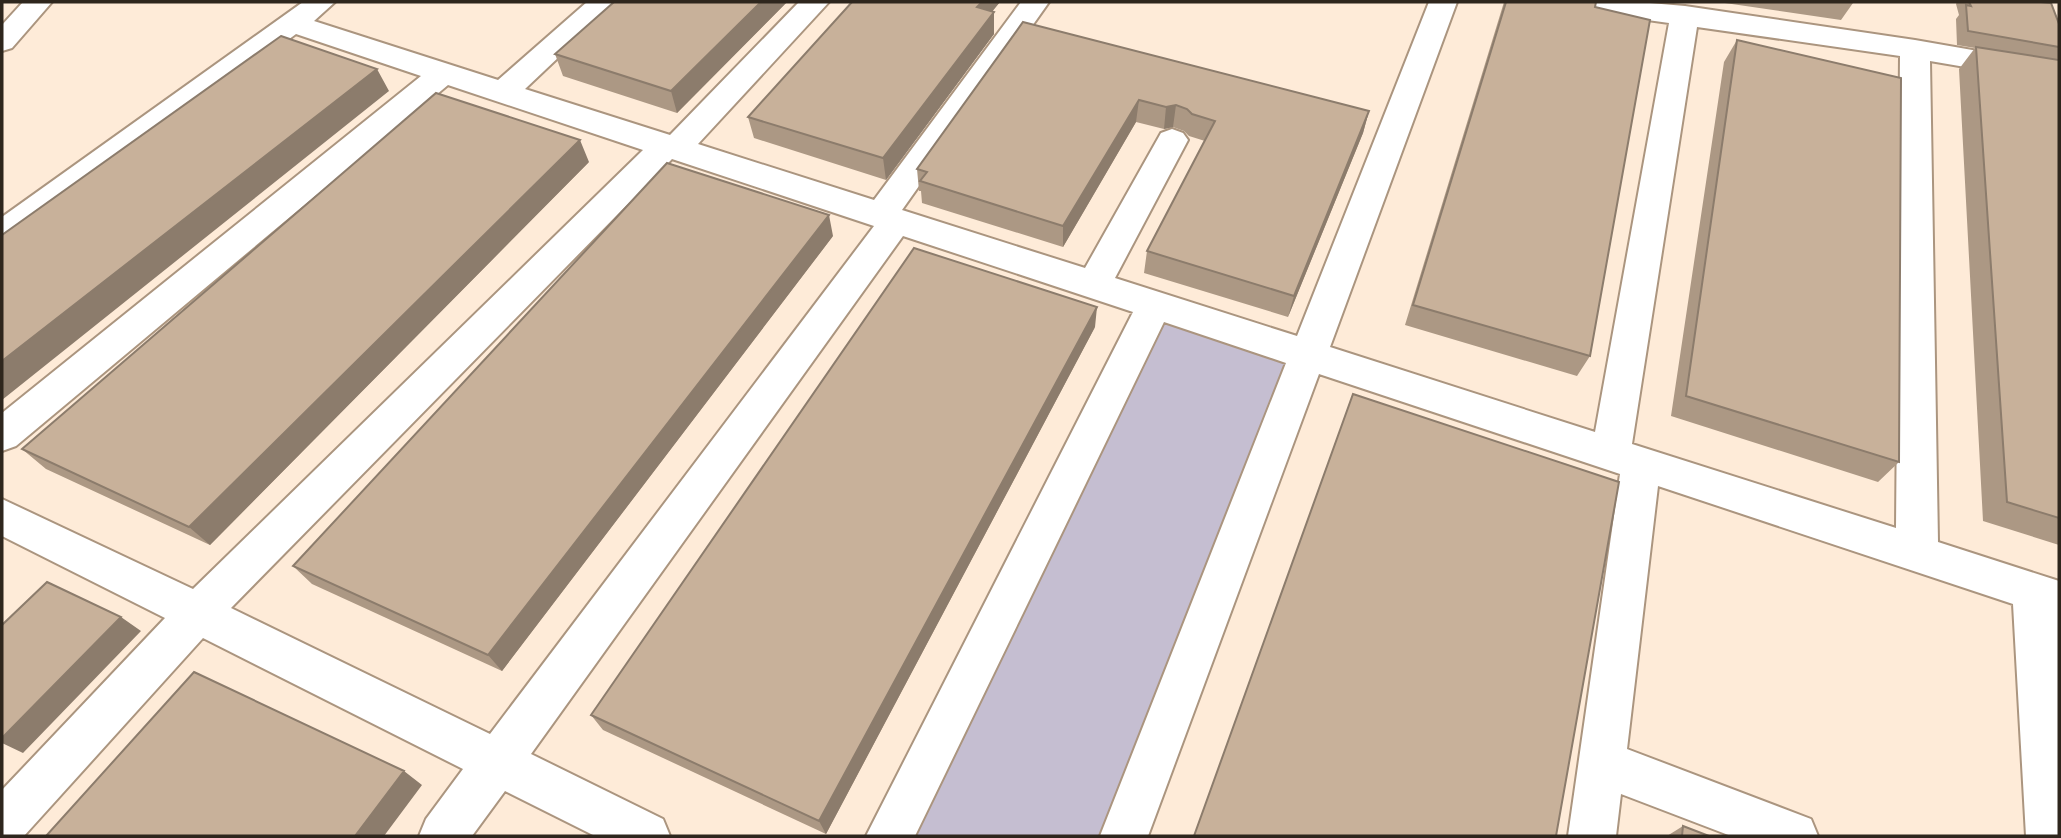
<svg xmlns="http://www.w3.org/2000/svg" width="2061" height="838" font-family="Montserrat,sans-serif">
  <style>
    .green { fill: #c5bed1 }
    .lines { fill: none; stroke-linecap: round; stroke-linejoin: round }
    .minor-casing { stroke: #ab957f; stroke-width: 4 }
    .minor { fill: #fff; fill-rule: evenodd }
    .wall { fill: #ac9884 }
    .shaded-wall { fill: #8c7c6c }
    .building { fill: #c8b19a; stroke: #8c7c6c; stroke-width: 2 }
  </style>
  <rect width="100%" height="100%" fill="#feebd8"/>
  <path class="green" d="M 1154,305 L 1310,356 L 1124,836 L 890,836 Z"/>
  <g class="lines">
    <g class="minor-casing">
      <path id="minor" d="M 23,2 L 52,2 L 12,48 L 2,51 L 2,25 Z
        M 303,2 L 335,2 L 314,21 L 498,80 L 587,2 L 617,2 L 525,89 L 670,135 L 799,2 L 829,2 L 698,144 L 874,200 L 1021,2 L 1049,2 L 902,210 L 1085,268 L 1161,133 L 1172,129 L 1183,133 L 1188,140 L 1115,278 L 1297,336 L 1429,2 L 1457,2 L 1330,347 L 1595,432 L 1669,23 L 1576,10 L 1566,8 L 1562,2 L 1638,2 L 1685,6 L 1915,40 L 2059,65 L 2059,83 L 1930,61 L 1938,542 L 2059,581 L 2059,836 L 2026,836 L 2013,604 L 1658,486 L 1627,749 L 1811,819 L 1818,836 L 1731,836 L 1621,794 L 1616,836 L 1568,836 L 1620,474 L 1319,374 L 1148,836 L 1100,836 L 1286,363 L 1164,322 L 915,836 L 866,836 L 1133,312 L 903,236 L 531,754 L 663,819 L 670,836 L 595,836 L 505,791 L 472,836 L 419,836 L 426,819 L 463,769 L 203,638 L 24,836 L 2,836 L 2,790 L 165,618 L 2,536 L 2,499 L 193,589 L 643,150 L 448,85 L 16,446 L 2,451 L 2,413 L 421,76 L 296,34 L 14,243 L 2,246 L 2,217 ZM 1697,27 L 1900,56 L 1896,528 L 1632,444 ZM 672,159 L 874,226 L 490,734 L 231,608 Z"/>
    </g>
    <use href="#minor" class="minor"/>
  </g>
  <path class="wall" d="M 614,2 L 787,2 L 677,113 L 563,76 L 555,54 Z
    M 852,2 L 1000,2 L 992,11 L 994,34 L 886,180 L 754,138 L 748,117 Z
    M 1504,2 L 1596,2 L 1595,7 L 1590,356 L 1577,376 L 1405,325 Z
    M 1718,2 L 1852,2 L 1853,3 L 1841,20 Z
    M 1957,2 L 2041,2 L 2059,24 L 2059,545 L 1983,521 L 1959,69 L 1975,48 L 1957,45 L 1956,19 L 1959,15 L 1956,4 Z
    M 1023,22 L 1369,111 L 1363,133 L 1288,317 L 1144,273 L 1147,251 L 1205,141 L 1189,136 L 1184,131 L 1173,127 L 1164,129 L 1136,122 L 1063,247 L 922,203 L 921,191 L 919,191 L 917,169 Z
    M 1737,40 L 1899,462 L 1878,482 L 1671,416 L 1724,62 Z
    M 589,162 L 210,545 L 46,469 L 22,449 Z
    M 833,236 L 502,671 L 312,584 L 293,566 Z
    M 1095,327 L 826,834 L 603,730 L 591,715 Z
    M 1683,826 L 1709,836 L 1667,836 Z"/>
  <path class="shaded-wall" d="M 761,2 L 787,2 L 677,113 L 671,91 Z
    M 982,2 L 1000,2 L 978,29 L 977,7 Z
    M 994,12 L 994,34 L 886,180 L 883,158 Z
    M 377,69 L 389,91 L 2,400 L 2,361 Z
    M 1139,100 L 1136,122 L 1063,247 L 1063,226 Z
    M 1176,105 L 1173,127 L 1164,129 L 1166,107 Z
    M 1369,111 L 1363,133 L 1288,317 L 1294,296 Z
    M 580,140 L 589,162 L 210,545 L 189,527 Z
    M 829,215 L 833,236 L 502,671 L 488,655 Z
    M 1097,307 L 1095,327 L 826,834 L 819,821 Z
    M 121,617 L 141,631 L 23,753 L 2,743 L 2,738 Z
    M 404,771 L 422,785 L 384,836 L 355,836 Z"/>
  <path class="building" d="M 614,2 L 761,2 L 671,91 L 555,54 Z
    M 852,2 L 982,2 L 977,7 L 994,12 L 883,158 L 748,117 Z
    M 1506,2 L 1596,2 L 1595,7 L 1650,20 L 1590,356 L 1413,305 Z
    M 1969,2 L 2041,2 L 2051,3 L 2059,24 L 2059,47 L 1968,31 L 1966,5 L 1971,6 Z
    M 1023,22 L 1369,111 L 1294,296 L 1147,251 L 1215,121 L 1192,114 L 1187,109 L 1176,105 L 1166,107 L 1139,100 L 1063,226 L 920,181 L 927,172 L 917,169 Z
    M 281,36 L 377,69 L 2,361 L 2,235 Z
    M 1737,40 L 1901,78 L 1899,462 L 1686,396 Z
    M 1976,47 L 2059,60 L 2059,518 L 2007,502 Z
    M 436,93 L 580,140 L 189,527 L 22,449 Z
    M 667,163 L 829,215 L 488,655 L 293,566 Z
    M 914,248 L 1097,307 L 819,821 L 591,715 Z
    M 1353,394 L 1619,482 L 1556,836 L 1194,836 Z
    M 47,582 L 121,617 L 2,738 L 2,625 Z
    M 194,672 L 404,771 L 355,836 L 46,836 Z
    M 1683,826 L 1709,836 L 1682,836 Z"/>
  <rect width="2061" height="838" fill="none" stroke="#2e261d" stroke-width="7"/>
</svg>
